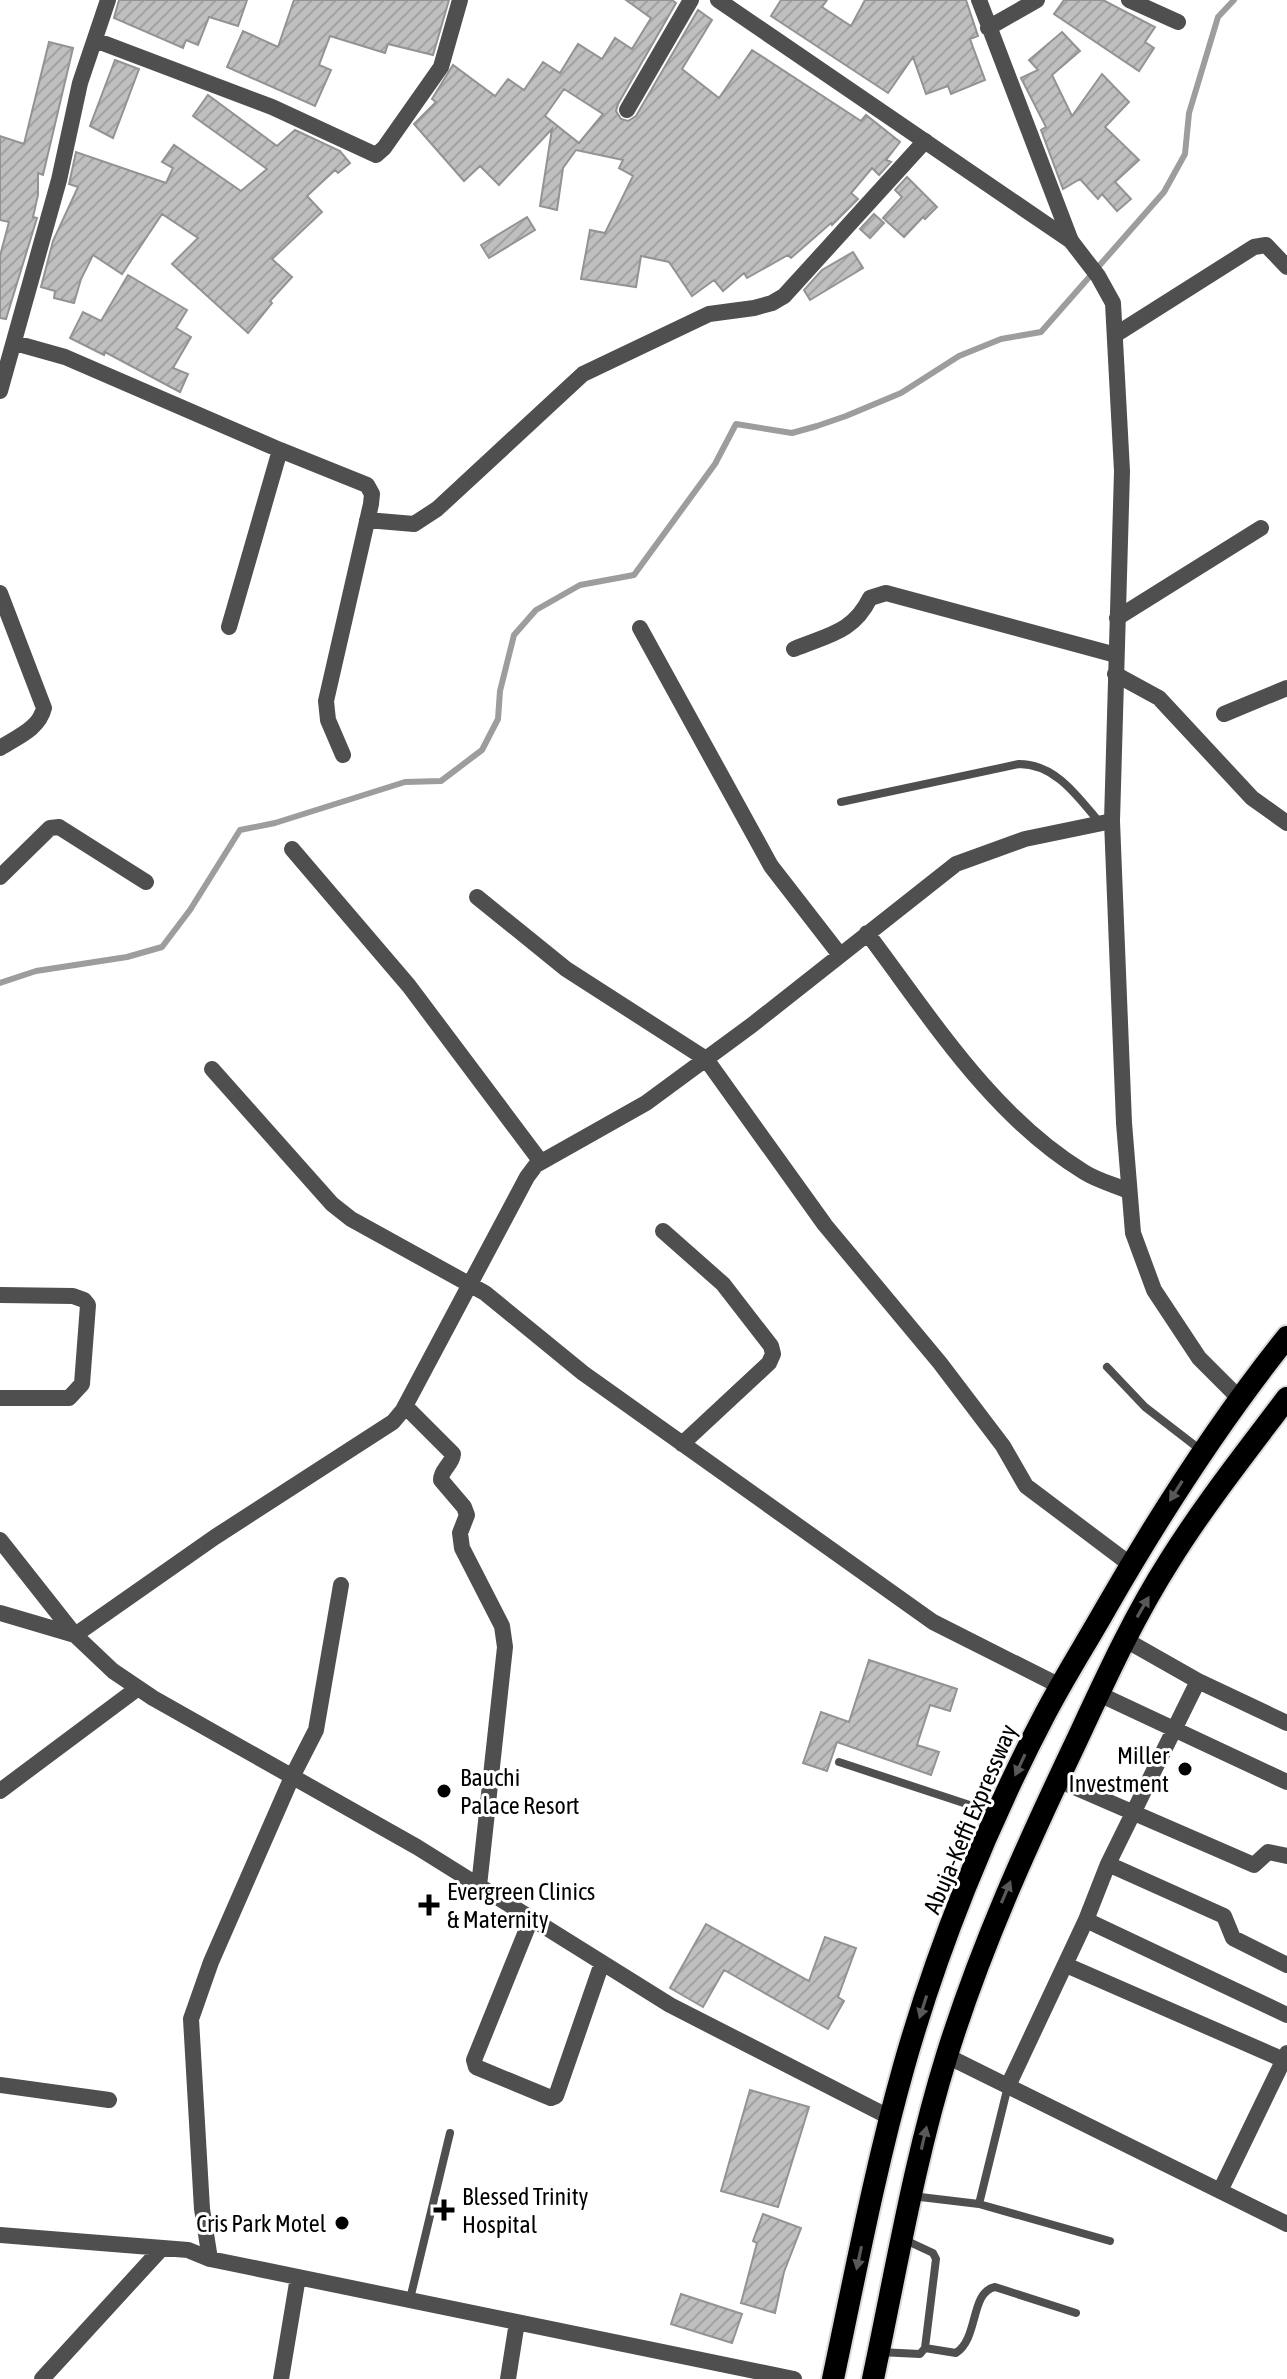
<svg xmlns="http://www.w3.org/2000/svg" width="1287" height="2379" font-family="'Asap Condensed',sans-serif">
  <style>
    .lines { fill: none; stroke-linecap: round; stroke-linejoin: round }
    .stream { stroke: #9d9d9d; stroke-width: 6 }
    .building { fill: url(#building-hatch); stroke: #939393; stroke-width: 2; fill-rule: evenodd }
    .trunk-casing { stroke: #dbdbdb; stroke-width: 26 }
    .service { stroke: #4f4f4f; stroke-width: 8 }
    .minor { stroke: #4f4f4f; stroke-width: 16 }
    .tertiary { stroke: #4f4f4f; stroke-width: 16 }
    .trunk { stroke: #000; stroke-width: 22 }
    .oneway { fill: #595959 }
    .poi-dot { fill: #000; stroke: #fff; stroke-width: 3 }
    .labels { text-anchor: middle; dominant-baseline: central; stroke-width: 6; stroke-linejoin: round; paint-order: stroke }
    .poi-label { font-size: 24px; fill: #000; stroke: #fff; text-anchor: start }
    .street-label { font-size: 24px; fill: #000; stroke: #fff }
  </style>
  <defs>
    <pattern id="building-hatch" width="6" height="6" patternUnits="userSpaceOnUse" patternTransform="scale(2)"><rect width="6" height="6" fill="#bfbfbf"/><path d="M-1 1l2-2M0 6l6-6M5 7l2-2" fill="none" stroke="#a2a2a2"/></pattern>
  </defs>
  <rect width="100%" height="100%" fill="#fff"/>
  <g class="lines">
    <path class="stream" d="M 0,983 L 36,971 L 127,957 L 162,947 L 190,910 L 240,830 L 275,823 L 405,782 L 441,781 L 482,750 L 498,719 L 500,691 L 514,635 L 536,610 L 580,585 L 634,575 L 715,464 L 736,424 L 792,433 L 817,426 L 846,416 L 901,393 L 959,356 L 1001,339 L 1041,332 L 1164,192 L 1185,154 L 1189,113 L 1218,17 L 1234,0"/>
  </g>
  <path class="building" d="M 119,0 L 247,0 L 238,26 L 209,17 L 198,45 L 186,40 L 183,48 L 114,18 Z
    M 294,0 L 449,0 L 433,55 L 388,44 L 385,53 L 330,36 L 319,65 L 331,70 L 315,106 L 227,67 L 243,31 L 278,47 Z
    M 626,0 L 672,0 L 676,3 L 618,104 L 616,111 L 621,119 L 628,121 L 636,116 L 698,10 L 712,20 L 682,69 L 719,98 L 752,50 L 861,121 L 866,115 L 900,142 L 886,160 L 891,162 L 879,175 L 872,168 L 851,193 L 858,199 L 832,225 L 831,223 L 791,258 L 788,255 L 747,278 L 744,273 L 723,291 L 714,280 L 692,296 L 669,262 L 641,256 L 636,287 L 581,279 L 590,230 L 605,233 L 633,176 L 619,168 L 623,160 L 576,150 L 563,168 L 557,210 L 540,206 L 552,129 L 499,185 L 480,166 L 464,181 L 414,124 L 436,102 L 432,99 L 453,65 L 495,96 L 508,79 L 524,90 L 543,62 L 560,73 L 578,44 L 602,59 L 615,38 L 632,49 L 651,18 ZM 564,89 L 603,114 L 579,143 L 545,116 Z
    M 781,0 L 827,0 L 822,7 L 851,26 L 865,0 L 966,0 L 978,36 L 970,39 L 985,80 L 951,94 L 948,86 L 926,94 L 913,57 L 888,93 L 771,16 Z
    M 1064,0 L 1103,0 L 1155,27 L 1145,42 L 1154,48 L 1139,71 L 1054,14 Z
    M 1062,32 L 1080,51 L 1052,75 L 1072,116 L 1102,74 L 1129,102 L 1105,127 L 1139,160 L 1115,182 L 1131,199 L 1117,211 L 1102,194 L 1098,199 L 1080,179 L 1063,189 L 1041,130 L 1046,127 L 1021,78 L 1038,70 L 1029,60 Z
    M 49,42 L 73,48 L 43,175 L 38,173 L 38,195 L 33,217 L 37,218 L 6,319 L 0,318 L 0,256 L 9,222 L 0,220 L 0,136 L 24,144 Z
    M 115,60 L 139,69 L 113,138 L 90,126 Z
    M 208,95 L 277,146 L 295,130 L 340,151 L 350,163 L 338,173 L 335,170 L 307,196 L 322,212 L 272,259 L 292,277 L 270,301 L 272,303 L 248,333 L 172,264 L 198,238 L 162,214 L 122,274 L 93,255 L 81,279 L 74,303 L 54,298 L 55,291 L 41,287 L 53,241 L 78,187 L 69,184 L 76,152 L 166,183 L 173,168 L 162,162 L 174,145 L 241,191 L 267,169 L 193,116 Z
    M 907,177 L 937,207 L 925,219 L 923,217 L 904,237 L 883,218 L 902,197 L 895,190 Z
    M 874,214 L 884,223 L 870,238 L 860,229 Z
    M 527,217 L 535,230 L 489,258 L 481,245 Z
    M 853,252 L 863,268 L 810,300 L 804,290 L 822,270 Z
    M 128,275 L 187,310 L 176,328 L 191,337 L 173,368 L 188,374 L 180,392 L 105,352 L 104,355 L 70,338 L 83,312 L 101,321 Z
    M 869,1660 L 957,1689 L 950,1711 L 930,1705 L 917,1745 L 939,1752 L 931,1775 L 837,1742 L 827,1771 L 803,1763 L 821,1712 L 849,1722 Z
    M 706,1924 L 809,1981 L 825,1937 L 856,1948 L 838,1997 L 844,2001 L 828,2029 L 724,1970 L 703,2007 L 670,1988 Z
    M 750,2090 L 809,2107 L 778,2207 L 721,2191 Z
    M 763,2214 L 801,2228 L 784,2272 L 775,2313 L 741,2303 L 757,2243 L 753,2241 Z
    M 681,2294 L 742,2314 L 732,2343 L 671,2324 Z"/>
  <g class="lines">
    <g class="trunk-casing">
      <path id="trunk" d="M 833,2379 C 855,2275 875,2169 904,2066 C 937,1949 986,1827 1043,1718 C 1062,1681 1085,1645 1106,1608 C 1160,1514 1219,1422 1287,1337
        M 873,2379 C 896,2271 914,2161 947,2055 C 981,1946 1027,1845 1076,1742 C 1105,1680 1133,1618 1170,1560 C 1205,1504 1247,1451 1287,1398"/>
    </g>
    <path class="service" d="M 841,802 L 1019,764 C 1056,764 1078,797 1100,823
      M 1107,1367 L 1145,1407 L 1202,1451
      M 839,1762 L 994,1813
      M 912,2196 L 979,2204 L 1110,2241
      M 979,2204 L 1008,2086
      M 410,2299 L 450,2133
      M 925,2348 L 956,2353 C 979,2338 970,2292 995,2287 L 1076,2313
      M 879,2352 L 920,2354 L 925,2348 L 936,2259 L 933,2253 L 903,2239"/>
    <path class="minor" d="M 979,0 L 1071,241
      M 1129,0 L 1178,22
      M 988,28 L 1037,0
      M 95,40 L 272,107 L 376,155 L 384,148 L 441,67 L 460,0
      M 627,110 L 691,0
      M 1115,335 L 1254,247 L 1266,245 L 1287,267
      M 15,343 L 65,357 L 280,450 L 367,485 L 372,494 L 371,504 L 326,701 L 328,720 L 343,755
      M 0,391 L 59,180 L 80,83 L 108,0
      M 367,520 L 414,524 L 437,509 L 583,374 L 709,314 L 754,308 L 772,303 L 784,296 L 925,141
      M 0,593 L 44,708 C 39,729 17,737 0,748
      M 1117,618 L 1261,528
      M 229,627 L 280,450
      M 640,628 L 771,866 L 840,955
      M 794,649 C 827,635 853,633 870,598 L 886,593 L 1116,655
      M 1115,674 L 1159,698 L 1252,798 L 1287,823
      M 1224,714 L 1287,688
      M 292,849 L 409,986 L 541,1162
      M 0,877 L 50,828 L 59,827 L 146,882
      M 477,897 L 566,969 L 706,1059 L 825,1225 L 940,1363 L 1003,1446 L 1026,1486 L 1131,1565
      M 867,933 C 932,1019 991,1115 1084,1172 C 1098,1181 1115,1185 1129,1191
      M 212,1069 L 332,1204 L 351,1219 L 485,1293 L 583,1373 L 933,1622 L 1060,1686
      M 663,1231 L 723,1284 L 771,1346 L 773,1354 L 769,1363 L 682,1444
      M 0,1295 L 73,1296 L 84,1300 L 88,1305 L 82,1384 L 69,1398 L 0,1398
      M 405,1406 L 453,1454 C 452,1465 441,1469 441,1480 L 464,1507 L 467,1515 L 460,1533 L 462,1548 L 502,1626 L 505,1647 L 479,1886
      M 0,1540 L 75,1635 L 113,1671 L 153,1698 L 417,1847 L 670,2005 L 891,2118
      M 0,1613 L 75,1635 L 215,1537 L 393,1422 L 403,1410 L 527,1177 L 536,1165 L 646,1103 L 752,1025 L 956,864 L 1025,839 L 1112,821
      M 1124,1639 L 1198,1681 L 1287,1723
      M 1099,1694 L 1287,1782
      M 1058,1780 L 1254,1865 L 1268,1852 L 1287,1856
      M 0,1791 L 138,1688
      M 1108,1864 L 1224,1916 L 1233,1938 L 1287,1965
      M 531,1919 L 474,2060 L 476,2067 L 551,2098 L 556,2096 L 602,1963
      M 1086,1920 L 1287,2015
      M 1066,1965 L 1284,2060
      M 947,2056 L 1287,2224
      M 0,2085 L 109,2100
      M 1008,2086 L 1086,1920 L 1108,1864 L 1198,1681
      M 1220,2191 L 1287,2053
      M 0,2235 L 188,2250 L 210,2259 L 794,2379
      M 210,2259 L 202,2209 L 191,2019 L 211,1962 L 292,1777 L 316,1730 L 341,1585
      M 42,2379 L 162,2248
      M 281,2379 L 298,2277
      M 508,2379 L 517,2322"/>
    <path class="tertiary" d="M 718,0 L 1071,241 L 1098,276 L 1113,303 L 1122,471 L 1112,821 L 1124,1123 L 1133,1233 L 1154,1290 L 1199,1358 L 1240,1399"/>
    <use href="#trunk" class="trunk"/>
  </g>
  <defs><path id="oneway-solid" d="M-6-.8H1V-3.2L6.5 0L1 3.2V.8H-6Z" transform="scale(2)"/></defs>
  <g class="oneway">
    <use href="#oneway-solid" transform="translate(1176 1491) rotate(122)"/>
    <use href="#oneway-solid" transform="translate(1143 1607) rotate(-60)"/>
    <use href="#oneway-solid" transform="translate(1020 1765) rotate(115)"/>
    <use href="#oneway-solid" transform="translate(1006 1892) rotate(-67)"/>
    <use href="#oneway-solid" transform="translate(923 2007) rotate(108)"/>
    <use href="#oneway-solid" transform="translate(924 2138) rotate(-77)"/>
    <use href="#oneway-solid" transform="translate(859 2258) rotate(102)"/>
  </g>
  <g class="poi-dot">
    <circle cx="1185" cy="1769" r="8"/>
    <circle cx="444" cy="1791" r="8"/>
    <path d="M425 1893h8v8h8v8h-8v8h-8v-8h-8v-8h8z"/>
    <path d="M440 2198h8v8h8v8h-8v8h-8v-8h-8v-8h8z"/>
    <circle cx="342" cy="2223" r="8"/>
  </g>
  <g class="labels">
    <g class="poi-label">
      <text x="1169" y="1755" text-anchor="end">Miller<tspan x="1169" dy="28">Investment</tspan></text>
      <text x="460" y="1777">Bauchi<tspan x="460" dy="28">Palace Resort</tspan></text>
      <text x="447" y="1891">Evergreen Clinics<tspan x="447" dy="28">&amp; Maternity</tspan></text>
      <text x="462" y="2196">Blessed Trinity<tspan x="462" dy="28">Hospital</tspan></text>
      <text x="326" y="2223" text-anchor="end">Cris Park Motel</text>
    </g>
    <g class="street-label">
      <text transform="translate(970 1819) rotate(-67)">Abuja-Keffi Expressway</text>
    </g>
  </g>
</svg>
